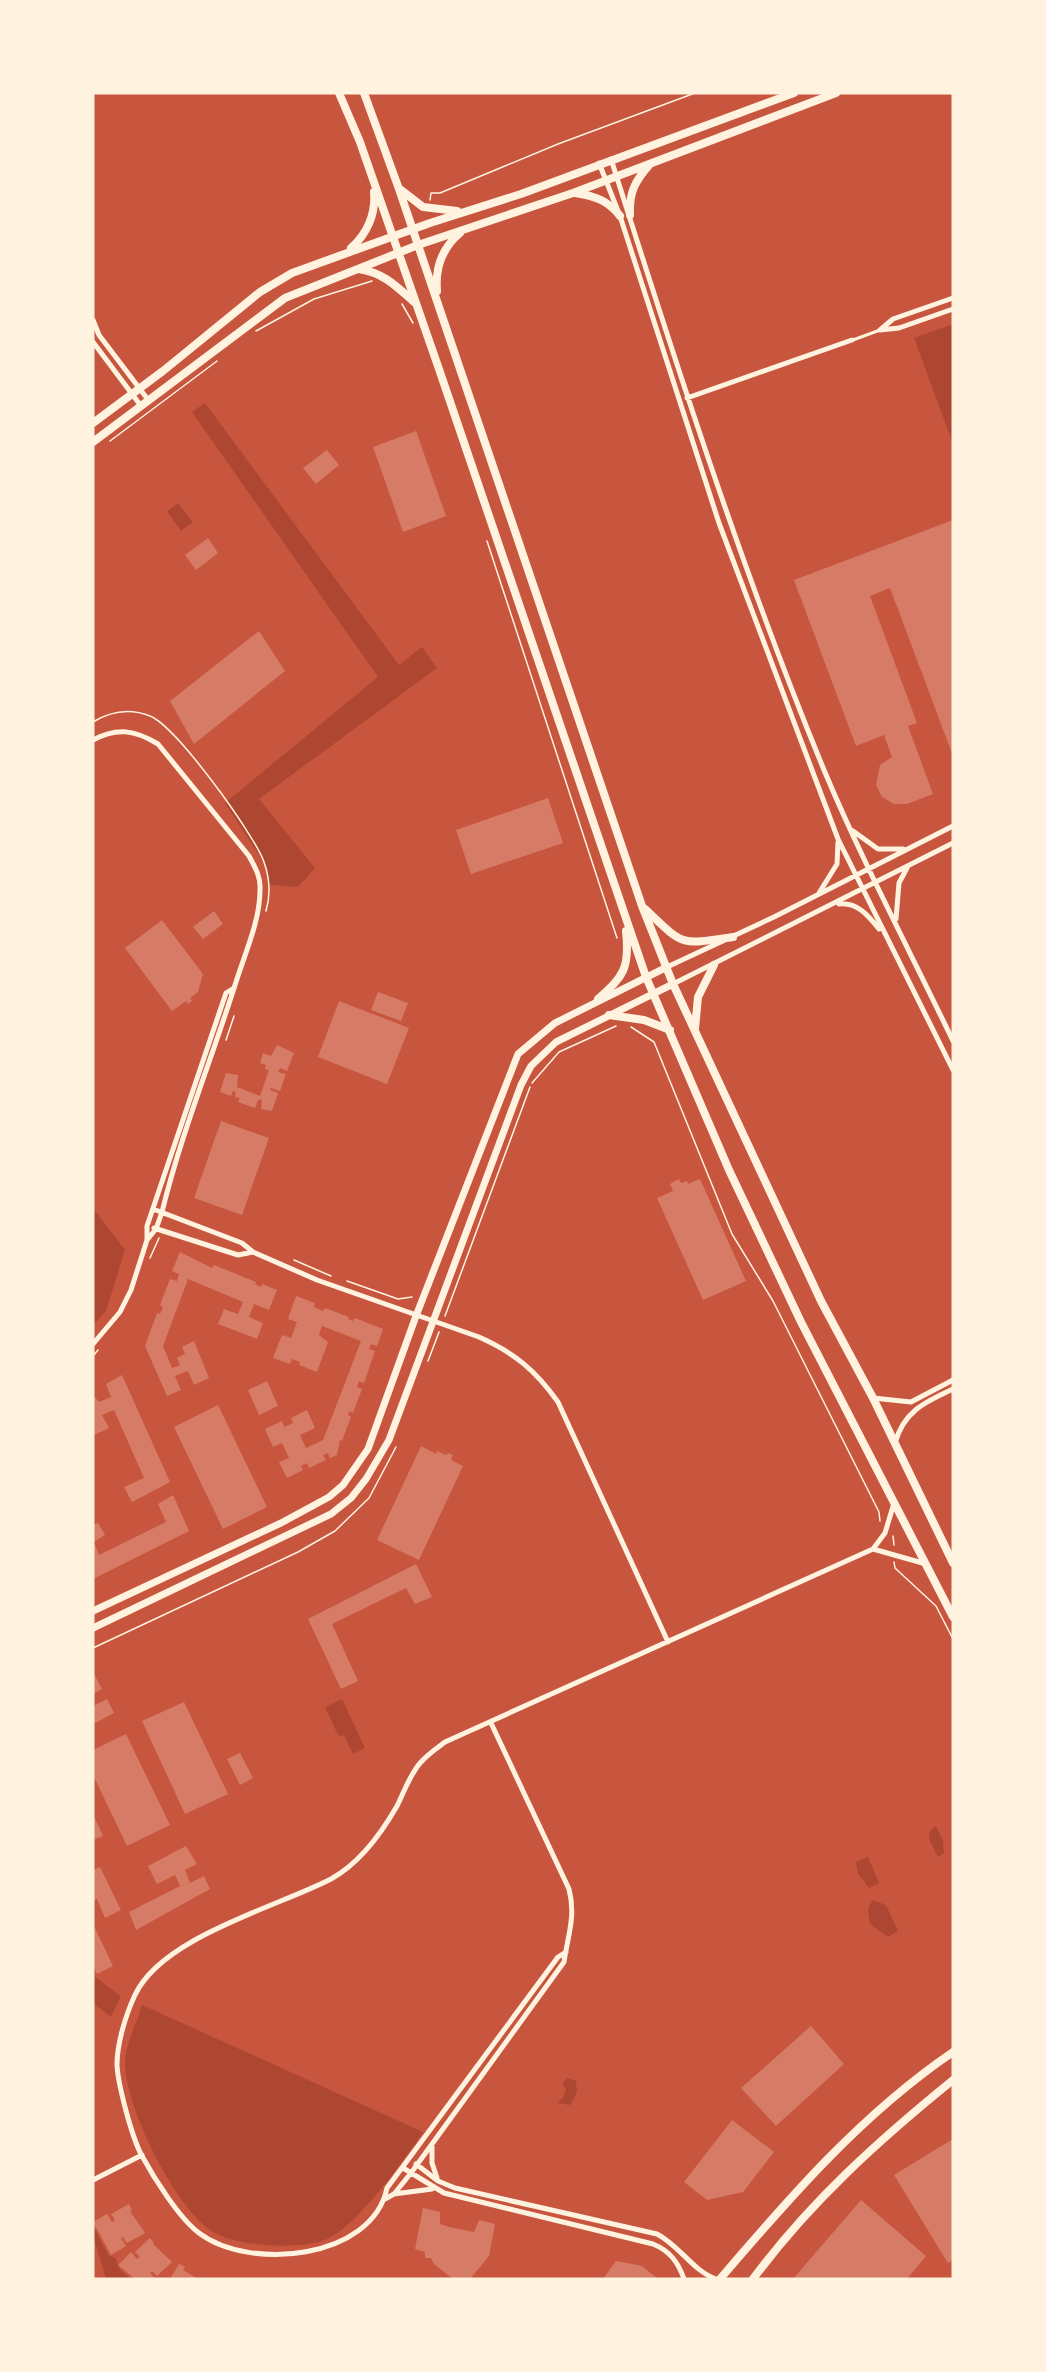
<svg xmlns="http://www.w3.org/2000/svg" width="1046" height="2372" font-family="Mulish,sans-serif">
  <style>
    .green { fill: #ae4732 }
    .building { fill: #d67c66 }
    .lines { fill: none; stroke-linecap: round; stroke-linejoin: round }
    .path { stroke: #fff3e0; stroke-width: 1.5 }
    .service { stroke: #fff3e0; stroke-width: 3 }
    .minor { stroke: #fff3e0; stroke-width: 5 }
    .tertiary { stroke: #fff3e0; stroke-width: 7 }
    .secondary { stroke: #fff3e0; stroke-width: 8 }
    .primary { stroke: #fff3e0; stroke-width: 8 }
  </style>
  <rect width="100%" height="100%" fill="#c8553d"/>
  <path class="green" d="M 953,324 L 953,444 L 914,338 Z
    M 205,403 L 399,665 L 422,647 L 437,668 L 259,799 L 315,868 L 298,887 L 269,885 L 267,867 L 225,803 L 378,677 L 192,412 Z
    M 178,503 L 193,522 L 181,531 L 167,511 Z
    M 93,1208 L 125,1250 L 106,1311 L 93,1325 Z
    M 342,1699 L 365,1748 L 353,1754 L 344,1735 L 339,1737 L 325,1707 Z
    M 936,1826 L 943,1841 L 944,1853 L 938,1857 L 929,1839 L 930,1831 Z
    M 868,1857 L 879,1883 L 869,1888 L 858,1874 L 856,1862 Z
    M 872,1900 L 886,1905 L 898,1931 L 888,1937 L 870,1924 L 868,1909 Z
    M 93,1973 L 95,1977 L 121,1996 L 111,2017 L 93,2003 Z
    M 142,2005 L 423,2132 C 403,2161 356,2228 325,2240 C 298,2250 234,2247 210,2230 C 173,2203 128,2111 125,2066 C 124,2047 137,2023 142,2005 Z
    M 567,2078 L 576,2081 L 577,2092 L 570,2105 L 557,2103 L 563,2098 L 566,2089 L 562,2084 Z
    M 93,2226 L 109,2256 L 115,2257 L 120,2270 L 131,2279 L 106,2279 C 102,2260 93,2245 93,2226 Z"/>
  <path class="building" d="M 416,431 L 446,516 L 403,532 L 373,447 Z
    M 327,450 L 339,465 L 316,484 L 303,468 Z
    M 953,520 L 953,756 L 890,588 L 870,596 L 917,723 L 908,726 L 933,794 L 907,804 L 894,804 L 882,797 L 876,785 L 880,765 L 892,757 L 884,735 L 856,746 L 794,580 Z
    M 208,538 L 218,553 L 196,570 L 185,555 Z
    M 259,631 L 285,671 L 194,744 L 170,701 Z
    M 548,798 L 563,843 L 471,874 L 456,830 Z
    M 214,911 L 223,924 L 203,939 L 193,927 Z
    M 162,920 L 203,974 L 198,992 L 190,998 L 192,1001 L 188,1004 L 186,1001 L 172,1011 L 125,948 Z
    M 378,992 L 408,1003 L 401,1021 L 371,1010 Z
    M 339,1001 L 409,1028 L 387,1084 L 318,1057 Z
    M 277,1045 L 294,1053 L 287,1071 L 280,1068 L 278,1072 L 286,1074 L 280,1091 L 271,1088 L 270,1090 L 278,1093 L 272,1111 L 261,1109 L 262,1099 L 258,1100 L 255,1108 L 238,1102 L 240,1098 L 235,1097 L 236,1092 L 233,1091 L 231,1096 L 220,1092 L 226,1073 L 238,1075 L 237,1087 L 260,1096 L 269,1070 L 265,1069 L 266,1065 L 260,1063 L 263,1053 L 271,1056 Z
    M 221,1121 L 269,1138 L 242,1215 L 194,1198 Z
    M 679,1179 L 681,1183 L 687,1181 L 688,1184 L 700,1179 L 746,1281 L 703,1300 L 657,1198 L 673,1191 L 670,1184 Z
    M 180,1252 L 212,1268 L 214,1265 L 256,1282 L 255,1284 L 261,1287 L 262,1284 L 277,1290 L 269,1310 L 254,1304 L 249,1317 L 263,1323 L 257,1339 L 218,1324 L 224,1309 L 238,1314 L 243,1302 L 188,1279 L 163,1346 L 172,1368 L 180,1365 L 177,1358 L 185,1354 L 182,1347 L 194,1341 L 209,1378 L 194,1385 L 188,1371 L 175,1376 L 181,1390 L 167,1396 L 145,1346 L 157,1313 L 160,1314 L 163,1307 L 160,1305 L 170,1279 L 177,1281 L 179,1274 L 172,1271 Z
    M 296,1296 L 315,1303 L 314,1307 L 323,1311 L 325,1308 L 349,1317 L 348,1319 L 353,1321 L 355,1318 L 383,1329 L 377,1346 L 371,1344 L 369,1349 L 375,1351 L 364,1383 L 359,1381 L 357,1387 L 362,1389 L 353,1413 L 349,1411 L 348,1415 L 351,1417 L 342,1441 L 340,1440 L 337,1455 L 330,1458 L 328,1453 L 323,1455 L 326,1460 L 309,1468 L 307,1463 L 301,1466 L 303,1470 L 287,1478 L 279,1462 L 289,1458 L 282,1443 L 273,1447 L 265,1429 L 282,1421 L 284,1427 L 293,1423 L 291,1418 L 307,1410 L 315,1428 L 300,1435 L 306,1448 L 323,1440 L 361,1341 L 322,1326 L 319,1335 L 328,1342 L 317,1372 L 299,1365 L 300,1362 L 292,1359 L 290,1364 L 273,1358 L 282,1335 L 291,1338 L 297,1322 L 288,1319 Z
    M 122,1375 L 170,1482 L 132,1502 L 124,1487 L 144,1478 L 114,1410 L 102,1415 L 109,1428 L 94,1435 L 93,1433 L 93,1395 L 99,1402 L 111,1397 L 106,1384 Z
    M 267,1381 L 278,1406 L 259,1415 L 248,1390 Z
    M 218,1405 L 267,1507 L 223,1529 L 174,1427 Z
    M 421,1446 L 436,1454 L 437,1451 L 446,1455 L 448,1453 L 453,1455 L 451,1460 L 463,1466 L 419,1560 L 377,1540 Z
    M 173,1495 L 189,1531 L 93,1579 L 93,1525 L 98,1523 L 105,1535 L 94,1542 L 99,1555 L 166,1522 L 158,1504 Z
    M 416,1564 L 432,1597 L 415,1604 L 406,1588 L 332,1624 L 358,1681 L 341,1689 L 308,1619 Z
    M 93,1672 L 102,1689 L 93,1694 Z
    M 107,1699 L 114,1713 L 93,1724 L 93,1706 Z
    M 184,1702 L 228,1794 L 185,1814 L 142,1721 Z
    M 126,1734 L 170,1825 L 127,1846 L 93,1775 L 93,1750 Z
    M 240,1753 L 253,1778 L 240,1785 L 227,1759 Z
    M 93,1814 L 103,1836 L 93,1840 Z
    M 186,1846 L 197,1864 L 185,1870 L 190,1883 L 204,1876 L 210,1889 L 136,1930 L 129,1912 L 180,1886 L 175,1875 L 157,1884 L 148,1866 Z
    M 100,1867 L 121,1910 L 105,1918 L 97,1899 L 93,1901 L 93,1870 Z
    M 93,1924 L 113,1966 L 97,1974 L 93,1965 Z
    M 811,2026 L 844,2064 L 776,2126 L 741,2088 Z
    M 732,2120 L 774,2152 L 743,2192 L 707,2200 L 684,2182 Z
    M 953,2139 L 953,2260 L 948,2263 L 894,2175 Z
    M 861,2200 L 926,2256 L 907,2279 L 793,2279 Z
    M 129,2204 L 132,2210 L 130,2211 L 145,2233 L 127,2243 L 123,2237 L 121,2238 L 126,2246 L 111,2255 L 93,2222 L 107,2214 L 112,2222 L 115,2220 L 111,2214 Z
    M 423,2208 L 440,2212 L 440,2224 L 449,2227 L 474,2232 L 479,2220 L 495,2224 L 489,2256 L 470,2279 L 453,2279 L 434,2264 L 431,2258 L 425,2258 L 425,2252 L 415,2249 Z
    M 150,2238 L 154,2243 L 153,2244 L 172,2262 L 157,2276 L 152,2271 L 150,2273 L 155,2279 L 135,2279 L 118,2265 L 131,2252 L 137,2259 L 140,2257 L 135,2252 Z
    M 616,2261 L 642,2266 L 658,2279 L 603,2279 Z
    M 179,2264 L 185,2267 L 183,2270 L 198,2279 L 170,2279 Z"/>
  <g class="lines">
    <path class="path" d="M 430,200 L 431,193 L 440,193 L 558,144 L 695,93
      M 402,304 L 413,323
      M 256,331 L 314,299 L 372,281
      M 110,441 L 217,361
      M 487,541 L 617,938
      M 93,722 C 111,711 130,708 150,716 C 176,726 254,834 264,862 C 270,879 271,894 266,911
      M 631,1027 L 654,1042 L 732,1234 L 773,1301 L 879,1512 L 880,1521
      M 226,1040 L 234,1016
      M 532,1083 L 559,1052 L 616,1026
      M 150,1258 L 159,1238
      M 294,1260 L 331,1276
      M 347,1281 L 398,1299 L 412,1297
      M 445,1316 L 530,1087
      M 93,1356 L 98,1350
      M 428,1361 L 439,1332
      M 893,1536 L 894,1545
      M 894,1562 L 895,1568 L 936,1606 L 953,1639
      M 93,1648 L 298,1552 L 335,1531 L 369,1498 L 396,1447"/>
    <path class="service" d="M 853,340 L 880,330"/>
    <path class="minor" d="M 611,159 C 676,364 742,571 824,770 C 863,863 910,951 953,1041
      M 599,163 L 620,216 L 719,523 L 838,839 L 953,1070
      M 953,298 L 893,319 L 880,330 L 899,328 L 953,309
      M 93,320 L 99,335 L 149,401
      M 93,342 L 141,406
      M 687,398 L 852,340
      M 93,740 C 117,727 135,730 158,744 L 249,856 C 255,867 261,877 260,890 C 260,921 245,953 236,982 C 212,1058 181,1134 162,1212 L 156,1229 L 147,1240 L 131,1290 L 120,1312 L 93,1344
      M 853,831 L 878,849 L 903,849
      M 819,893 L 837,864 L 838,842
      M 839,904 C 857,902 868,915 879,929
      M 896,919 L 899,883 L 907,868
      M 667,967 L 774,917 L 953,826
      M 673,984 L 953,843
      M 153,1209 L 242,1243 L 253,1252 L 317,1280 L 479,1337 C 515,1353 536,1371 558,1402 L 668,1642
      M 154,1228 L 238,1255 L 253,1252
      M 147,1240 L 147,1226 L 226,993 L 234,988
      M 873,1398 L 911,1402 L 953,1380
      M 895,1443 C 904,1411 925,1402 953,1389
      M 873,1549 L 926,1564
      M 566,1952 L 558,1957 L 387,2188 C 372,2260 249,2271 199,2233 C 179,2218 154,2178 142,2156 C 132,2138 118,2085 117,2065 C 117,2043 126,2014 135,1995 C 162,1937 277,1907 331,1879 C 360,1863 381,1834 397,1806 C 404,1792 410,1774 421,1762 C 428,1754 437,1748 445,1742 L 873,1549 L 885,1533 L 894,1503
      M 432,2146 L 432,2163 L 437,2178
      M 416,2164 L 438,2181 L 455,2188 L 657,2234 C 680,2246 693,2271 716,2279
      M 403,2168 L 444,2193 L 653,2244 C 670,2251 678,2262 684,2279
      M 93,2180 L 142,2155
      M 394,2194 L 432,2189
      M 385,2199 L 394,2194 L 411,2173 L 564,1962 C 568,1935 576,1916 569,1889 L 491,1723"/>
    <path class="tertiary" d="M 93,1611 L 281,1523 L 329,1497 L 343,1485 L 368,1449 L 416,1316 L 518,1054 L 555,1023 L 667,967
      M 93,1628 L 331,1514 L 351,1498 L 366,1479 L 389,1440 L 521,1085 L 531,1066 L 556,1042 L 673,984"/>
    <path class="secondary" d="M 339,93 L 360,142 L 440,372 L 646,977 L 729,1170 L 801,1322 L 953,1617
      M 364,93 L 399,189 L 642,906 L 673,984 L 821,1301 L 873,1398 L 953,1563
      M 401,190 L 423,207 L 457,211
      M 575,193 C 594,196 608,200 620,216
      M 630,215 C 629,192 635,181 650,164
      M 351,248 C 367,234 376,214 374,192
      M 359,269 C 384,273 396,286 414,302
      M 437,291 C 435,267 442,248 460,233
      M 93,423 L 163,371 L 260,292 L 292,273 L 430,223 L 521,194 L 794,93
      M 93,442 L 285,298 L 418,245 L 573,193 L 836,93
      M 645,909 C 684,946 679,945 733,937
      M 598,999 C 624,976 630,968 626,931
      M 609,1015 L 644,1020 L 670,1030
      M 695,1029 L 698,997 L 714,965"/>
    <path class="primary" d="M 720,2279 C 791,2196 862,2114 953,2052
      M 753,2279 C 810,2202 879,2140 953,2080"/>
  </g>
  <rect width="1046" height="2372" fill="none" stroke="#fff3e0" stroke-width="189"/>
</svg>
